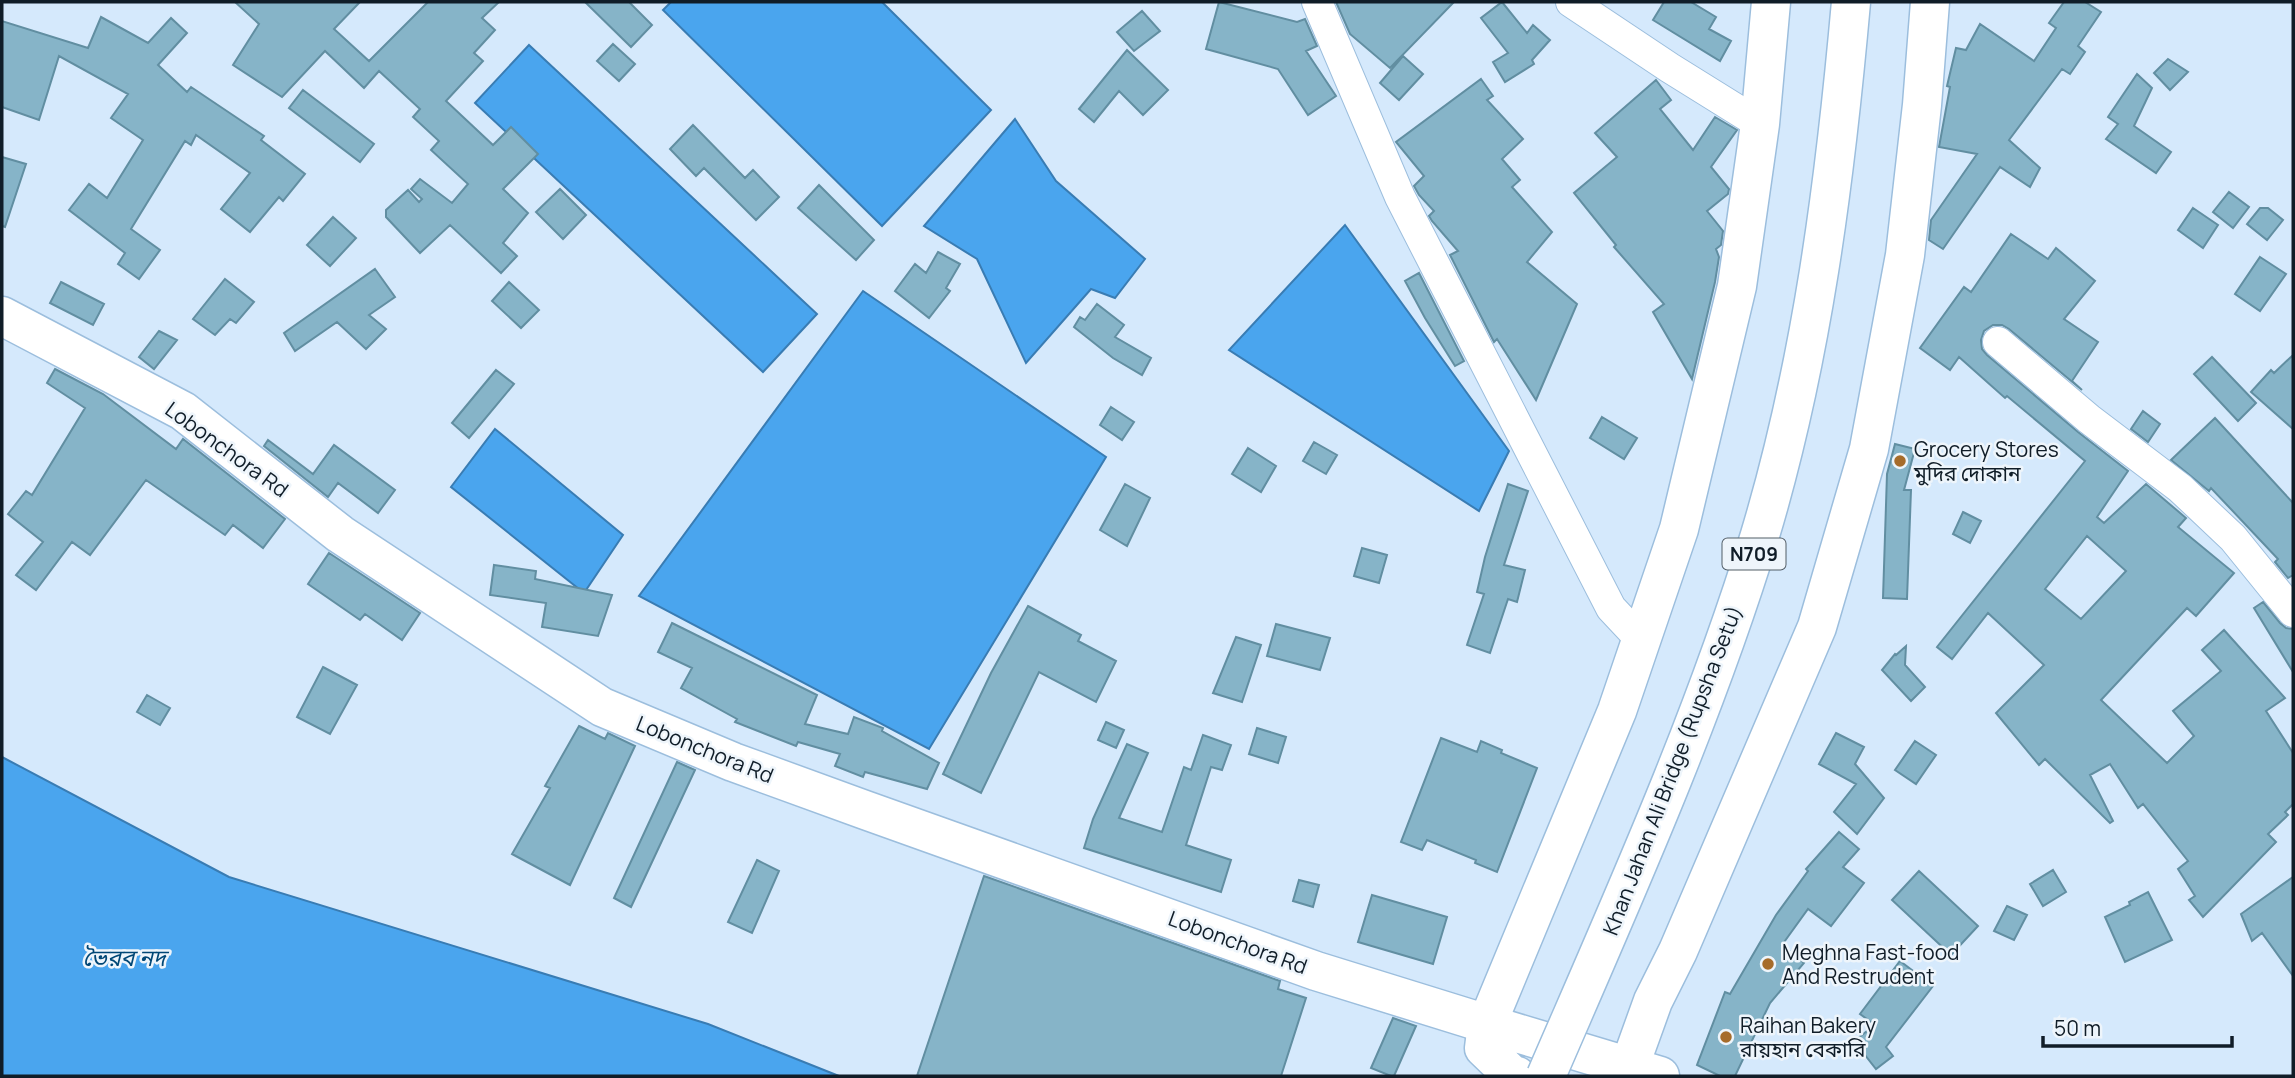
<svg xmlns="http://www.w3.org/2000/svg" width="2295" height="1078" font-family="Manrope,'Noto Sans Bengali',sans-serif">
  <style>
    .water { fill: #4aa5ee; stroke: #397cb3; stroke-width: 2 }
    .building { fill: #86b4c8; stroke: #618ea1; stroke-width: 2; fill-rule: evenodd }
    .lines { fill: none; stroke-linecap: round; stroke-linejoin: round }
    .street-casing { stroke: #9cbedd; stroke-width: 32 }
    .secondary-casing { stroke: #9cbedd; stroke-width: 41 }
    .primary-casing { stroke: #9cbedd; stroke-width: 41 }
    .highway-casing { stroke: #9cbedd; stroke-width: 41 }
    .street { stroke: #fff; stroke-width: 30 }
    .secondary { stroke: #fff; stroke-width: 38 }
    .primary { stroke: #fff; stroke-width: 38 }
    .highway { stroke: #fff; stroke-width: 38 }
    .highway-bridge-casing { stroke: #9cbedd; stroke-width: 41; stroke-linecap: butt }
    .highway-bridge { stroke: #fff; stroke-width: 38 }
    .poi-dot { fill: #a66c2b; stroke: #eef5fb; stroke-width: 2.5 }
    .labels { text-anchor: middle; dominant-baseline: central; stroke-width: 5; stroke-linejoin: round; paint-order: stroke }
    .shield { fill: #eef5fb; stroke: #535e67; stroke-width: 2 }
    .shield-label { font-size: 19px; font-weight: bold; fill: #101d28 }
    .street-label { font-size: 21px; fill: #101d28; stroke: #eef5fb }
    .poi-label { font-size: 21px; fill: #101d28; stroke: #eef5fb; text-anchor: start }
    .water-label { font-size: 23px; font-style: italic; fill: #004776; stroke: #eef5fb }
  </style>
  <rect width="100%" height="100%" fill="#d5e9fc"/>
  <path class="water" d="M 671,2 L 882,2 L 991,110 L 882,226 L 663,10 Z
    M 529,45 L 817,314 L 763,372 L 475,103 Z
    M 1015,119 L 1056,181 L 1145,259 L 1115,298 L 1091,289 L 1026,363 L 977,259 L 924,226 Z
    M 1345,225 L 1509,451 L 1479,511 L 1229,350 Z
    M 863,291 L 1106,457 L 929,749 L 639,596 Z
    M 495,429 L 623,535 L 584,593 L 451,487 Z
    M 2,757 L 229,877 L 708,1024 L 839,1076 L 2,1076 Z"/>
  <path class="building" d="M 235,2 L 360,2 L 334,29 L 369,61 L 428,2 L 499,2 L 482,18 L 495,30 L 474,53 L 483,61 L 446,101 L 493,145 L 511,127 L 538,154 L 503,189 L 528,213 L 503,243 L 517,256 L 501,273 L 450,225 L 420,253 L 386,217 L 386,210 L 408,190 L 419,202 L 422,199 L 411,189 L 420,179 L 452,203 L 468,184 L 431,150 L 439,141 L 413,117 L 420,109 L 379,71 L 364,88 L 325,51 L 282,97 L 233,65 L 259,24 Z
    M 585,2 L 629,2 L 652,25 L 631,47 Z
    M 1219,2 L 1297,22 L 1305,19 L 1317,46 L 1306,51 L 1336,96 L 1308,115 L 1278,69 L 1206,49 Z
    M 1336,2 L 1454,2 L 1390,68 L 1350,34 Z
    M 1502,2 L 1527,33 L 1533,25 L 1550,40 L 1532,60 L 1534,64 L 1505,82 L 1493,62 L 1508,53 L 1481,18 Z
    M 1664,2 L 1691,2 L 1716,17 L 1709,29 L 1731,41 L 1720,61 L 1653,20 Z
    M 2064,2 L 2085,2 L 2101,12 L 2078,46 L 2085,52 L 2070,74 L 2062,69 L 2009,140 L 2040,168 L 2030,187 L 2000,167 L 1943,249 L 1929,240 L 1931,220 L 1977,154 L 1939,147 L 1950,87 L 1947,86 L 1956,48 L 1966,50 L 1980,24 L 2034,61 L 2056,28 L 2049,23 Z
    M 1142,11 L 1160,31 L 1134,51 L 1117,32 Z
    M 101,17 L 148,43 L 171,18 L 187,33 L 158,65 L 187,92 L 191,87 L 264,136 L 261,140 L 305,174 L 283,201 L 279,197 L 250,232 L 221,209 L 250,173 L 196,135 L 191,145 L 185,141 L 131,229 L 160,250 L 139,279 L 118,264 L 125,253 L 69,210 L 89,184 L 107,198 L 143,140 L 111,118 L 128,94 L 59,56 L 39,120 L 2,107 L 2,21 L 88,48 Z
    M 613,44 L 635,64 L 619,81 L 597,61 Z
    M 1127,50 L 1168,90 L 1143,115 L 1119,91 L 1094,122 L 1079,109 Z
    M 1403,56 L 1423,74 L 1399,100 L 1380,83 Z
    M 2168,59 L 2188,72 L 2170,90 L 2154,73 Z
    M 2137,74 L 2152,88 L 2134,126 L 2171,152 L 2156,173 L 2106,139 L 2118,124 L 2108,117 Z
    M 1481,79 L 1493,96 L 1487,100 L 1523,139 L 1502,159 L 1520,180 L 1512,187 L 1552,232 L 1527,262 L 1577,304 L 1536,400 L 1497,339 L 1494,342 L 1450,255 L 1458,251 L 1432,221 L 1429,216 L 1434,211 L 1419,195 L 1414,186 L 1424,176 L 1396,142 Z
    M 1656,80 L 1671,100 L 1660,109 L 1693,150 L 1715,117 L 1737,130 L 1711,167 L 1729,189 L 1728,194 L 1707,211 L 1723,231 L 1721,245 L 1716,249 L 1719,257 L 1715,282 L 1692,379 L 1653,312 L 1664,304 L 1614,247 L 1616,245 L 1574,193 L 1617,157 L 1595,133 Z
    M 303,90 L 374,144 L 360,162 L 289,108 Z
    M 693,125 L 745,178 L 753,170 L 779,197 L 756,220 L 704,168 L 696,176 L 670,149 Z
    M 2,157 L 26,164 L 5,227 L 2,226 Z
    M 819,185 L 874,240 L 856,260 L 798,208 Z
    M 560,189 L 586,215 L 563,239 L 536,212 Z
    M 2229,192 L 2249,207 L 2233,228 L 2213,212 Z
    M 2193,208 L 2218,225 L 2203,248 L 2178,230 Z
    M 2260,208 L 2268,208 L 2283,220 L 2267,240 L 2247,224 Z
    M 333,217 L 356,238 L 330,266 L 307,245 Z
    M 2011,234 L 2048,259 L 2056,248 L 2095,281 L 2064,319 L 2098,342 L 2072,381 L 2082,390 L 2009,329 L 2002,325 L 1993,325 L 1984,331 L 1981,340 L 1982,349 L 1987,355 L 2078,432 L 2128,471 L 2097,517 L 2104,523 L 2146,484 L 2186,518 L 2178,527 L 2234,573 L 2196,616 L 2187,608 L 2101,700 L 2167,763 L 2194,736 L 2173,711 L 2221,671 L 2202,650 L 2224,630 L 2285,698 L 2266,711 L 2293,753 L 2293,804 L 2285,812 L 2288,815 L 2268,834 L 2276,842 L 2203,917 L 2189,900 L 2195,896 L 2178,869 L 2188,861 L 2143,804 L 2138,808 L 2110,764 L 2090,775 L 2113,821 L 2110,823 L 2045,759 L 2039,765 L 1996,713 L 2044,665 L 1988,613 L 1952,659 L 1937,647 L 2085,461 L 2007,396 L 2005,398 L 1959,357 L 1950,370 L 1920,348 L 1964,287 L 1971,292 ZM 2087,536 L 2126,571 L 2081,619 L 2045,589 Z
    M 938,252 L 960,264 L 946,288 L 950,291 L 929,318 L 895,291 L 915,264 L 926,273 Z
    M 2260,257 L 2286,274 L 2260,311 L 2235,294 Z
    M 375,269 L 395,297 L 369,315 L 386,329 L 366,349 L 337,322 L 295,351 L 284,333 Z
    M 1419,273 L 1464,361 L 1455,366 L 1425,318 L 1405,281 Z
    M 225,279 L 254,302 L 236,323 L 230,319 L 215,335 L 193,319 Z
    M 61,282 L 104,304 L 93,325 L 50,303 Z
    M 509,282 L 539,310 L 521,328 L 492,301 Z
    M 1097,304 L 1124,325 L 1115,337 L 1151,358 L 1142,375 L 1113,358 L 1074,327 L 1080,317 L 1085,320 Z
    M 159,331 L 177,340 L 154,369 L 139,357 Z
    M 2293,355 L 2293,429 L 2251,392 L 2271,370 L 2274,373 Z
    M 2212,357 L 2256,403 L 2238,421 L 2194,374 Z
    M 55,369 L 103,394 L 176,449 L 183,439 L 285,519 L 263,548 L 233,525 L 225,535 L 146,480 L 90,555 L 72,542 L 36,590 L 16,575 L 43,542 L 8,514 L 26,491 L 32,495 L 85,408 L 47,383 Z
    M 496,370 L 514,384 L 469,438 L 452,423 Z
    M 1111,407 L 1134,422 L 1122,440 L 1100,425 Z
    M 2143,411 L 2160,424 L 2148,442 L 2131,429 Z
    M 1602,417 L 1637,438 L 1624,459 L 1590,438 Z
    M 2215,418 L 2293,503 L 2293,575 L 2288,578 L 2275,562 L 2278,559 L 2211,488 L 2209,491 L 2171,460 Z
    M 268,440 L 313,474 L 334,445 L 395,490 L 378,513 L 338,483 L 328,497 L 264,446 Z
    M 1314,442 L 1337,455 L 1326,474 L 1303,461 Z
    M 1895,444 L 1915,449 L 1904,490 L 1911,490 L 1907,599 L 1883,598 L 1887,474 Z
    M 1248,448 L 1276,466 L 1261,492 L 1232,474 Z
    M 1125,484 L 1150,498 L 1127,546 L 1100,530 Z
    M 1508,484 L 1528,491 L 1504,565 L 1525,570 L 1517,602 L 1508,599 L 1490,653 L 1467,645 L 1484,594 L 1477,592 L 1485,557 Z
    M 1963,512 L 1981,521 L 1970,543 L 1953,534 Z
    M 1362,548 L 1387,555 L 1379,583 L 1354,576 Z
    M 329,553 L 420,613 L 402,640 L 365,614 L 360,620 L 308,584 Z
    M 494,565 L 536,571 L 535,579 L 612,595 L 598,636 L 542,627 L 546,603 L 490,595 Z
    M 2263,602 L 2280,623 L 2286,628 L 2293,629 L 2293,672 L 2254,608 Z
    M 1028,606 L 1081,635 L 1078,641 L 1116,661 L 1096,702 L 1039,672 L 981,793 L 943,774 L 991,673 Z
    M 672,623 L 817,695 L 805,724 L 848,734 L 854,717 L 883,728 L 882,731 L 939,763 L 927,789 L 865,772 L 863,777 L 835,766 L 840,754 L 798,742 L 796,746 L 735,722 L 737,719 L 681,688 L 692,668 L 658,652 Z
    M 1276,624 L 1330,638 L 1320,670 L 1267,656 Z
    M 1236,637 L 1261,645 L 1242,702 L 1213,693 Z
    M 1906,646 L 1905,665 L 1925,687 L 1911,701 L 1882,670 L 1895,654 L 1896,655 Z
    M 323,667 L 357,685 L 330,734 L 297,717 Z
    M 147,695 L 170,708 L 160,725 L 137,712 Z
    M 1106,722 L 1124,730 L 1116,748 L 1098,740 Z
    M 579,726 L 605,739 L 608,733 L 635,746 L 570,885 L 512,854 L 550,788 L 545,786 Z
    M 1257,728 L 1286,737 L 1278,763 L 1249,754 Z
    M 1836,733 L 1864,747 L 1855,764 L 1884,798 L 1857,834 L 1834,812 L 1856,784 L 1819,764 Z
    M 1203,735 L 1231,745 L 1222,770 L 1211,767 L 1186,845 L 1231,860 L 1221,892 L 1084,848 L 1093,819 L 1127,744 L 1148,753 L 1119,818 L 1162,832 L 1184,767 L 1191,770 Z
    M 1441,738 L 1477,752 L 1481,741 L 1502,750 L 1501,753 L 1537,768 L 1497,872 L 1475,863 L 1476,860 L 1427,840 L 1422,850 L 1401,842 Z
    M 1915,741 L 1936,755 L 1916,784 L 1895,770 Z
    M 677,762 L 695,770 L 631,907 L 614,898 Z
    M 1839,832 L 1859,849 L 1843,867 L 1864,883 L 1831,926 L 1808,909 L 1782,945 L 1804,963 L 1770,1003 L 1735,1076 L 1720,1076 L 1697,1065 L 1725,992 L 1730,994 L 1776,915 L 1808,871 L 1806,869 Z
    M 757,860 L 779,871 L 752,933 L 728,922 Z
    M 2053,870 L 2066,892 L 2043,906 L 2030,884 Z
    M 1919,871 L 1978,926 L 1951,955 L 1892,900 Z
    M 984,876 L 1280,981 L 1278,989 L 1306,998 L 1281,1076 L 917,1076 Z
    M 2293,877 L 2293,976 L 2262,933 L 2252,941 L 2241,914 Z
    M 1299,880 L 1319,885 L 1313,907 L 1293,901 Z
    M 2148,892 L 2172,940 L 2125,962 L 2105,917 L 2130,905 L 2129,902 Z
    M 1372,895 L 1447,917 L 1433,964 L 1358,942 Z
    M 2007,906 L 2027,915 L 2014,940 L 1994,931 Z
    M 1900,961 L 1933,986 L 1886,1047 L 1893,1056 L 1876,1069 L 1854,1041 L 1875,1025 L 1860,1014 Z
    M 1393,1018 L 1416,1026 L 1394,1076 L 1391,1076 L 1371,1068 Z"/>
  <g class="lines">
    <g class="street-casing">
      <path id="street" d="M 1317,2 L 1400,197 L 1611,608 L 1641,640
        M 1571,2 L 1670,68 L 1760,124
        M 1998,342 L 2089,419 L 2180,488 L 2233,538 L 2293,612"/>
    </g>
    <g class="secondary-casing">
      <path id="secondary" d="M 2,316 L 183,411 L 340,534 L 602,707 L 733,762 L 865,810 L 1316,971 L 1487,1024"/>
    </g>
    <g class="primary-casing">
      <path id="primary" d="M 1517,1076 L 1511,1074 L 1484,1048 L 1487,1024 L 1660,1076"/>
    </g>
    <g class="highway-casing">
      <path id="highway" d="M 1487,1024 L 1617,711 L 1679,529 L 1737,286 L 1760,124 L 1771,2
        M 1626,1076 L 1653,1001 L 1678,951 L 1817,627 L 1869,449 L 1905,255 L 1922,105 L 1930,2"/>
    </g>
    <use href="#street" class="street"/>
    <use href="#secondary" class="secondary"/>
    <use href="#primary" class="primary"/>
    <use href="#highway" class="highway"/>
    <g class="highway-bridge-casing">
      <path id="highway-bridge" d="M 1546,1076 C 1623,898 1703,721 1760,535 C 1812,362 1835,182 1851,2"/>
    </g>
    <use href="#highway-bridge" class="highway-bridge"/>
  </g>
  <g class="poi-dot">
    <circle cx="1900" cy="461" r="7"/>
    <circle cx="1768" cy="964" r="7"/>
    <circle cx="1726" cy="1037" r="7"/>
  </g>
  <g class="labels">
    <rect class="shield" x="1722.5" y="538.5" width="63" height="31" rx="5"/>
    <g class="shield-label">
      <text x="1754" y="554">N709</text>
    </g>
    <g class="street-label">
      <text transform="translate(227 449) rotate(36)">Lobonchora Rd</text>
      <text transform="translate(705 749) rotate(22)">Lobonchora Rd</text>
      <text transform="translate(1672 770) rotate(-69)">Khan Jahan Ali Bridge (Rupsha Setu)</text>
      <text transform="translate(1238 942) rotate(20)">Lobonchora Rd</text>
    </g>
    <g class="poi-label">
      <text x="1914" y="449">Grocery Stores<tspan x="1914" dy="24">মুদির দোকান</tspan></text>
      <text x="1782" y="952">Meghna Fast-food<tspan x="1782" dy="24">And Restrudent</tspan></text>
      <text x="1740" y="1025">Raihan Bakery<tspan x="1740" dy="24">রায়হান বেকারি</tspan></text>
    </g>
    <g class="water-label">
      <text x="124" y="957">ভৈরব নদ</text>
    </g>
  </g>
  <rect width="2295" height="1078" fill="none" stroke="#101d28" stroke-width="7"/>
  <path d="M2043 1036v10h189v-10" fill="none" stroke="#101d28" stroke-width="3.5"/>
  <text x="2054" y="1036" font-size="21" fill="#101d28" stroke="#eef5fb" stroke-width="5" paint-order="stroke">50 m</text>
</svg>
